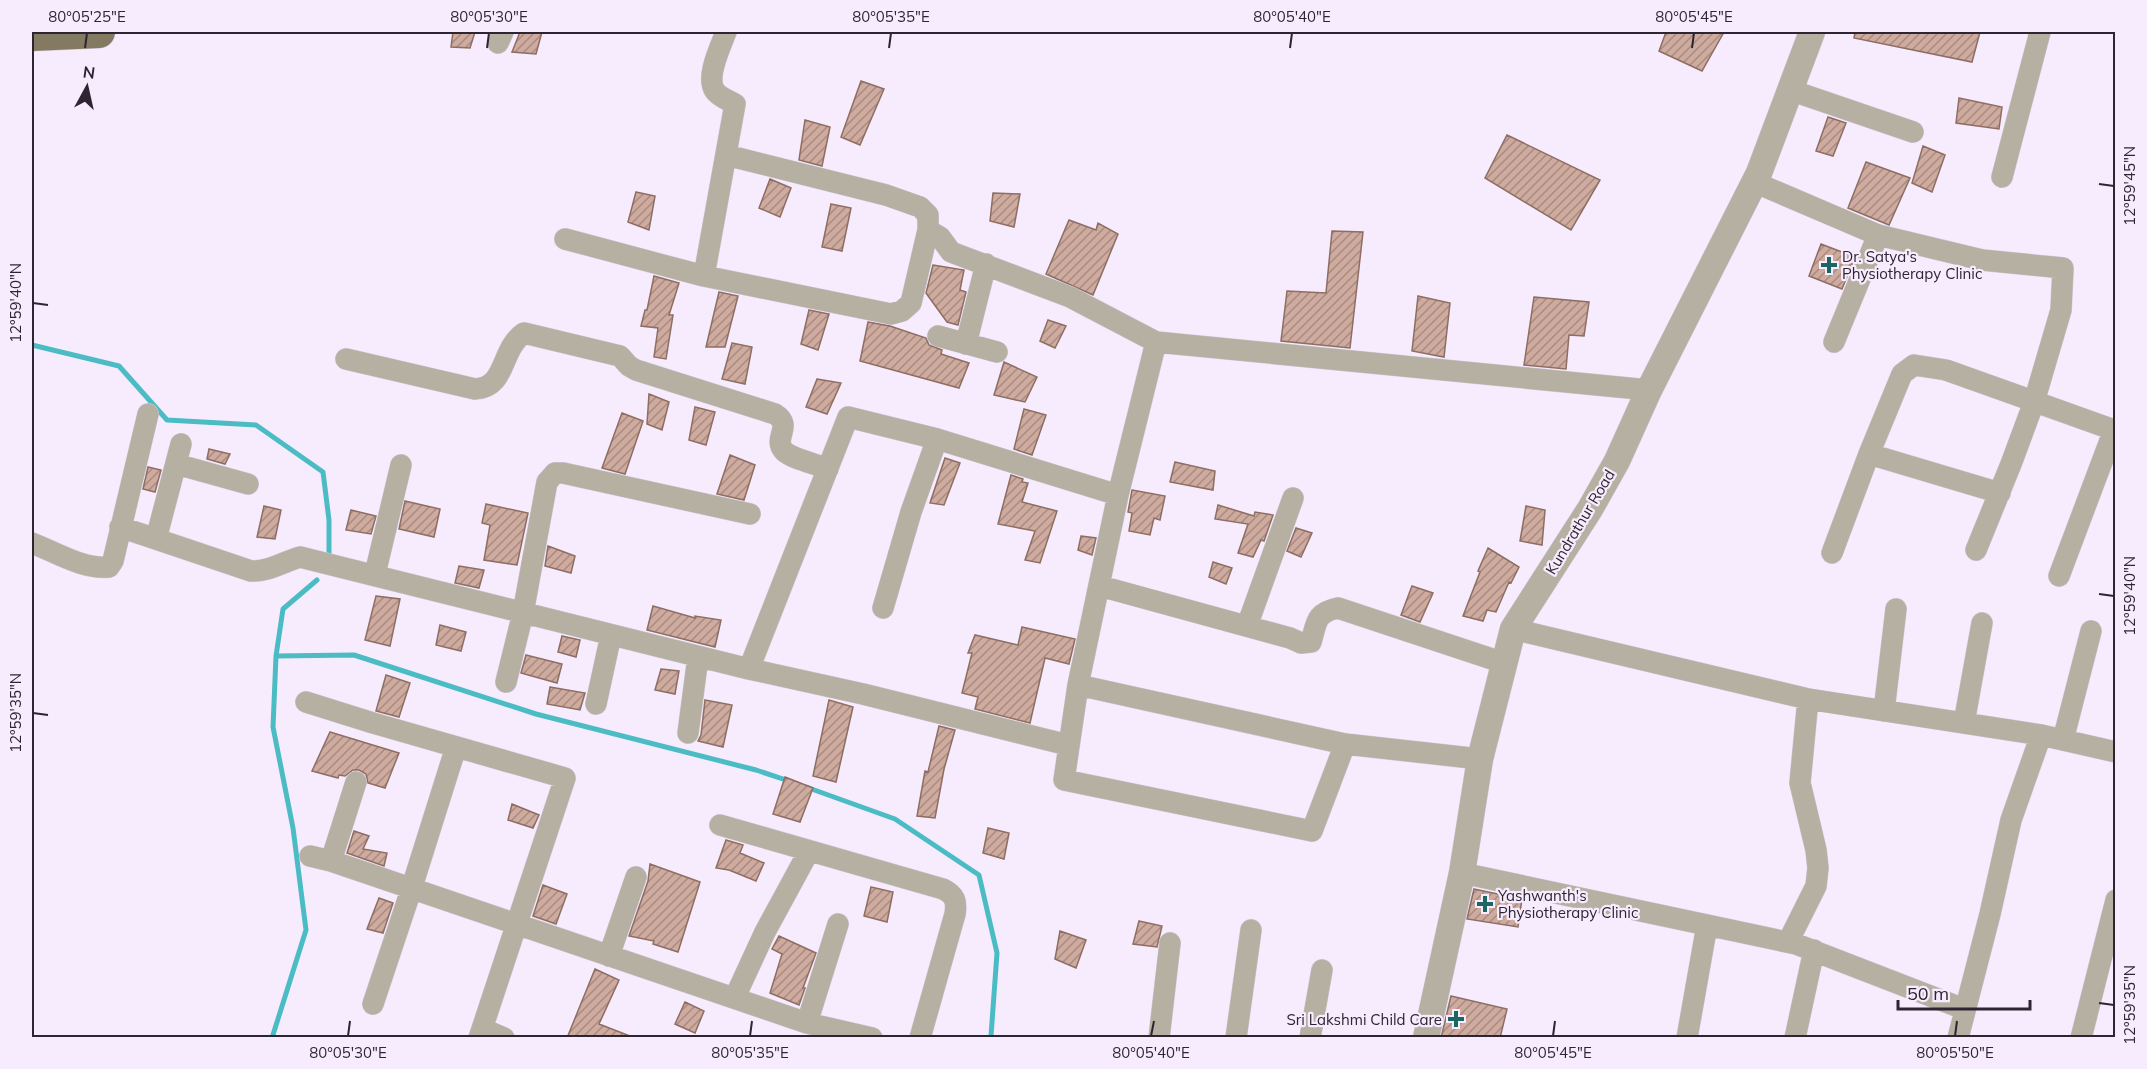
<svg xmlns="http://www.w3.org/2000/svg" width="2147" height="1069" font-family="Mulish,sans-serif">
  <style>
    .lines { fill: none; stroke-linecap: round; stroke-linejoin: round }
    .stream { stroke: #4bbcc4; stroke-width: 5 }
    .building { fill: url(#building-hatch); stroke: #8e6d62; stroke-width: 1.5 }
    .minor-casing { stroke: #d2c8d9; stroke-width: 22 }
    .tertiary-casing { stroke: #d2c8d9; stroke-width: 27 }
    .primary-casing { stroke: #d2c8d9; stroke-width: 33 }
    .minor { stroke: #b5b0a2; stroke-width: 21 }
    .tertiary { stroke: #b5b0a2; stroke-width: 26 }
    .primary { stroke: #837a61; stroke-width: 32 }
    .ticks { fill: none; stroke: #2d2632; stroke-width: 2 }
    .poi-dot { fill: #1b6660; stroke: #f6ecfe; stroke-width: 2 }
    .labels { text-anchor: middle; dominant-baseline: central; stroke-width: 4.5; stroke-linejoin: round; paint-order: stroke }
    .poi-label { font-size: 15px; fill: #2d2632; stroke: #f6ecfe; text-anchor: start }
    .street-label { font-size: 15px; fill: #2d2632; stroke: #f6ecfe }
    .neatline { fill: none; stroke: #2d2632; stroke-width: 2 }
    .ticks-label { font-size: 15px; text-anchor: middle; fill: #2d2632 }
  </style>
  <defs>
    <pattern id="building-hatch" width="6" height="6" patternUnits="userSpaceOnUse" patternTransform="scale(1.5)"><rect width="6" height="6" fill="#ceab9e"/><path d="M-1 1l2-2M0 6l6-6M5 7l2-2" fill="none" stroke="#a88b81"/></pattern>
  </defs>
  <rect width="100%" height="100%" fill="#f6ecfe"/>
  <g class="lines">
    <path class="stream" d="M 32,345 L 119,366 L 167,420 L 256,425 L 323,472 L 329,520 L 329,553
      M 317,580 L 283,609 L 276,656 L 354,655 L 536,714 L 756,770 L 789,781
      M 806,787 L 895,819 L 979,875 L 997,953 L 991,1036
      M 272,1038 L 306,930 L 293,828 L 273,727 L 276,656"/>
  </g>
  <path class="building" d="M 453,32 L 475,32 L 470,48 L 451,47 Z
    M 520,32 L 542,32 L 536,54 L 512,52 Z
    M 1666,32 L 1724,32 L 1702,71 L 1659,51 Z
    M 1855,32 L 1980,32 L 1972,62 L 1854,38 Z
    M 861,81 L 884,89 L 860,145 L 841,137 Z
    M 1959,98 L 2002,107 L 1999,129 L 1956,123 Z
    M 1828,117 L 1846,123 L 1833,156 L 1816,151 Z
    M 805,120 L 830,127 L 822,166 L 799,160 Z
    M 1507,135 L 1600,180 L 1571,230 L 1485,178 Z
    M 1923,146 L 1945,155 L 1932,192 L 1912,183 Z
    M 1866,162 L 1910,178 L 1889,225 L 1848,208 Z
    M 770,179 L 791,188 L 780,217 L 759,208 Z
    M 636,192 L 655,196 L 649,230 L 628,222 Z
    M 993,193 L 1020,194 L 1014,227 L 990,221 Z
    M 831,204 L 851,208 L 842,251 L 822,247 Z
    M 1069,220 L 1096,230 L 1098,223 L 1118,234 L 1093,295 L 1046,274 Z
    M 1332,231 L 1363,232 L 1350,348 L 1281,341 L 1287,291 L 1326,293 Z
    M 1821,244 L 1855,257 L 1842,289 L 1809,276 Z
    M 933,265 L 964,270 L 960,290 L 966,292 L 958,325 L 947,322 L 926,293 Z
    M 654,276 L 679,283 L 669,315 L 673,315 L 666,359 L 654,357 L 658,328 L 641,326 L 645,310 L 647,310 Z
    M 719,292 L 738,296 L 725,347 L 706,347 Z
    M 1418,296 L 1450,303 L 1444,357 L 1412,351 Z
    M 1534,297 L 1589,302 L 1584,336 L 1569,335 L 1566,369 L 1524,365 Z
    M 809,310 L 829,314 L 818,350 L 801,344 Z
    M 1048,320 L 1066,326 L 1055,348 L 1040,341 Z
    M 868,322 L 890,326 L 926,338 L 929,345 L 942,350 L 941,354 L 969,363 L 959,388 L 860,361 Z
    M 732,343 L 752,347 L 745,384 L 722,379 Z
    M 1004,362 L 1037,377 L 1025,402 L 994,395 Z
    M 817,379 L 841,383 L 827,414 L 806,407 Z
    M 649,394 L 669,402 L 662,430 L 647,424 Z
    M 695,407 L 715,412 L 706,445 L 689,440 Z
    M 1024,409 L 1046,415 L 1032,455 L 1014,449 Z
    M 622,413 L 643,421 L 625,474 L 602,468 Z
    M 209,449 L 230,454 L 225,464 L 207,459 Z
    M 730,455 L 755,465 L 744,500 L 717,494 Z
    M 945,458 L 960,463 L 944,505 L 930,503 Z
    M 1175,462 L 1215,471 L 1213,490 L 1170,482 Z
    M 148,467 L 161,470 L 155,492 L 143,489 Z
    M 1011,475 L 1023,479 L 1022,482 L 1028,483 L 1022,502 L 1057,511 L 1040,563 L 1025,560 L 1035,531 L 998,524 Z
    M 1132,490 L 1165,496 L 1160,520 L 1154,518 L 1150,535 L 1129,531 L 1132,513 L 1128,512 Z
    M 405,501 L 440,509 L 434,537 L 399,529 Z
    M 486,504 L 528,513 L 517,565 L 484,560 L 490,525 L 482,523 Z
    M 1218,505 L 1254,516 L 1255,512 L 1273,515 L 1264,541 L 1261,540 L 1253,557 L 1238,553 L 1248,524 L 1215,519 Z
    M 264,506 L 281,510 L 275,539 L 257,537 Z
    M 1526,506 L 1545,510 L 1542,545 L 1520,541 Z
    M 351,510 L 376,516 L 371,534 L 346,530 Z
    M 1296,528 L 1312,533 L 1301,557 L 1287,551 Z
    M 1081,536 L 1096,538 L 1092,555 L 1078,550 Z
    M 548,546 L 575,556 L 571,573 L 545,566 Z
    M 1488,548 L 1519,567 L 1511,583 L 1509,582 L 1496,612 L 1487,610 L 1483,621 L 1463,616 L 1480,572 L 1478,571 Z
    M 1213,562 L 1232,568 L 1226,584 L 1209,577 Z
    M 459,566 L 484,570 L 479,588 L 455,583 Z
    M 1412,586 L 1433,593 L 1420,622 L 1401,615 Z
    M 376,596 L 400,599 L 390,646 L 365,640 Z
    M 653,606 L 695,618 L 695,616 L 721,620 L 715,647 L 647,630 Z
    M 440,625 L 466,632 L 461,651 L 436,645 Z
    M 1022,627 L 1075,639 L 1069,664 L 1045,658 L 1030,723 L 975,709 L 978,697 L 962,693 L 972,653 L 968,653 L 975,635 L 1018,645 Z
    M 562,636 L 580,640 L 576,657 L 558,652 Z
    M 526,655 L 562,664 L 557,683 L 521,673 Z
    M 661,669 L 679,671 L 675,694 L 655,690 Z
    M 386,675 L 410,683 L 399,717 L 376,711 Z
    M 550,687 L 585,693 L 580,710 L 547,704 Z
    M 705,700 L 732,705 L 723,747 L 698,741 L 701,735 Z
    M 829,700 L 853,707 L 836,782 L 813,776 Z
    M 939,726 L 955,730 L 944,769 L 935,818 L 917,816 L 925,771 L 928,772 Z
    M 330,732 L 399,753 L 385,788 L 368,783 L 366,774 L 359,770 L 353,770 L 345,776 L 339,775 L 338,778 L 312,771 Z
    M 785,777 L 813,788 L 800,822 L 773,814 Z
    M 512,804 L 539,815 L 533,828 L 508,820 Z
    M 988,828 L 1009,833 L 1004,859 L 983,853 Z
    M 354,831 L 369,836 L 363,849 L 387,853 L 384,866 L 347,853 Z
    M 726,840 L 743,845 L 740,853 L 764,863 L 756,881 L 729,870 L 716,868 Z
    M 650,864 L 700,882 L 678,952 L 653,944 L 654,941 L 629,936 L 648,881 Z
    M 543,885 L 567,894 L 556,924 L 533,916 Z
    M 871,887 L 893,892 L 887,922 L 864,916 Z
    M 1474,889 L 1522,899 L 1518,927 L 1467,919 Z
    M 379,898 L 393,903 L 383,933 L 367,929 Z
    M 1139,921 L 1162,926 L 1157,947 L 1133,944 Z
    M 1060,931 L 1086,940 L 1076,968 L 1055,959 Z
    M 779,936 L 816,953 L 803,988 L 805,988 L 799,1005 L 770,993 L 782,954 L 772,949 Z
    M 595,969 L 619,980 L 599,1024 L 630,1036 L 630,1038 L 567,1038 Z
    M 1451,996 L 1507,1009 L 1500,1038 L 1441,1038 Z
    M 685,1002 L 704,1011 L 695,1033 L 675,1024 Z"/>
  <g class="lines">
    <g class="minor-casing">
      <path id="minor" d="M 498,43 L 503,32
        M 1790,90 L 1913,132
        M 726,155 L 886,195 L 920,207 L 928,215 L 928,230 L 940,237 L 951,252 L 1070,297 L 1156,342 L 1649,390
        M 2002,177 L 2040,32
        M 1754,182 L 1878,235 L 1982,260 L 2063,268 L 2061,310 L 2034,402 L 2011,464 L 1976,550
        M 565,239 L 704,276 L 891,314 L 902,311 L 911,303 L 928,230
        M 704,276 L 735,104 C 728,100 719,97 715,91 C 705,77 721,46 726,32
        M 938,336 L 997,352
        M 1156,342 L 1118,495 L 1078,685 L 1064,780 L 1312,831 L 1345,744
        M 1834,342 L 1878,235
        M 966,344 L 986,264
        M 346,359 L 475,389 C 507,388 500,349 524,333 L 620,356 L 629,366 L 636,370 L 775,414 C 794,426 772,438 784,451 C 792,459 817,464 828,469
        M 181,444 L 156,539 L 251,571 C 268,572 283,562 300,557 L 749,669 L 863,694 L 1068,745
        M 176,464 L 248,484
        M 2000,493 L 1869,454 L 1902,374 L 1914,365 L 1946,370 L 2114,430 L 2059,576
        M 120,527 L 156,539
        M 32,543 C 55,552 84,570 109,567 L 113,561 L 148,414
        M 1832,553 L 1869,454
        M 375,574 L 401,465
        M 1100,586 L 1290,638 L 1301,643 L 1311,642 C 1317,622 1315,613 1338,608 L 1504,663
        M 883,608 L 911,512 L 937,439
        M 1247,626 L 1293,498
        M 1513,629 L 1808,699 L 2041,735 L 2116,752
        M 749,669 L 848,417 L 937,439 L 1118,495
        M 506,682 L 523,613 L 547,482 L 555,473 L 563,473 L 750,514
        M 1078,685 L 1345,744 L 1480,759
        M 306,702 L 373,723 L 565,778 L 479,1038
        M 596,704 L 611,635
        M 1884,711 L 1896,609
        M 1964,723 L 1982,623
        M 688,733 L 698,657
        M 2063,740 L 2091,631
        M 720,825 L 943,889 C 955,895 957,901 955,914 L 920,1038
        M 310,856 L 331,861 L 807,1023 L 872,1038
        M 331,861 L 356,782
        M 1462,873 L 1796,944 L 1964,1009
        M 1788,942 L 1816,886 L 1818,868 L 1816,850 L 1800,783 L 1808,699
        M 609,956 L 636,877
        M 735,997 L 765,932 L 809,851
        M 373,1004 L 411,890 L 456,747
        M 807,1023 L 838,924
        M 483,1029 L 504,1038
        M 1159,1038 L 1170,943
        M 1236,1038 L 1251,930
        M 1310,1038 L 1322,970
        M 1687,1038 L 1707,925
        M 1795,1038 L 1814,950
        M 1958,1038 L 1990,914 L 2011,820 L 2041,735
        M 2081,1038 L 2116,900"/>
    </g>
    <g class="tertiary-casing">
      <path id="tertiary" d="M 1426,1038 L 1462,873 L 1480,759 L 1513,629 L 1590,509 L 1617,461 L 1649,390 L 1759,173 L 1812,32"/>
    </g>
    <g class="primary-casing">
      <path id="primary" d="M 32,35 L 99,32"/>
    </g>
    <use href="#minor" class="minor"/>
    <use href="#tertiary" class="tertiary"/>
    <use href="#primary" class="primary"/>
  </g>
  <path class="ticks" d="M 85,48 L 87,33M 487,48 L 489,33M 889,48 L 891,33M 1290,48 L 1292,33M 1692,48 L 1694,33M 2099,184 L 2114,186M 33,303 L 48,305M 2099,594 L 2114,596M 33,713 L 48,715M 2099,1003 L 2114,1005M 348,1036 L 350,1021M 750,1036 L 752,1021M 1151,1036 L 1154,1021M 1553,1036 L 1555,1021M 1955,1036 L 1957,1021"/>
  <g class="poi-dot">
    <path d="M1826 256h6v6h6v6h-6v6h-6v-6h-6v-6h6z"/>
    <path d="M1482 895h6v6h6v6h-6v6h-6v-6h-6v-6h6z"/>
    <path d="M1453 1010h6v6h6v6h-6v6h-6v-6h-6v-6h6z"/>
  </g>
  <g class="labels">
    <g class="poi-label">
      <text x="1842" y="256">Dr. Satya's<tspan x="1842" dy="17">Physiotherapy Clinic</tspan></text>
      <text x="1498" y="895">Yashwanth's<tspan x="1498" dy="17">Physiotherapy Clinic</tspan></text>
      <text x="1442" y="1019" text-anchor="end">Sri Lakshmi Child Care</text>
    </g>
    <g class="street-label">
      <text transform="translate(1580 522) rotate(-59)">Kundrathur Road</text>
    </g>
  </g>
  <rect width="2147" height="1069" fill="none" stroke="#f6ecfe" stroke-width="66"/>
  <g transform="translate(87 87) rotate(8)" stroke="#f6ecfe" stroke-width="4.5" paint-order="stroke">
  <path d="M0-4.5L10 22L0 15L-10 22Z" fill="#2d2632"/>
  <text y="-9" font-size="16" font-weight="bold" text-anchor="middle" fill="#2d2632">N</text>
  </g>
  <path d="M1898 1000v9h132v-9" fill="none" stroke="#2d2632" stroke-width="3"/>
  <text x="1907" y="1000" font-size="18" fill="#2d2632" stroke="#f6ecfe" stroke-width="4.5" paint-order="stroke">50 m</text>
  <rect x="33" y="33" width="2081" height="1003" class="neatline"/>
  <g class="ticks-label">
    <text x="87" y="22">80°05'25"E</text>
    <text x="489" y="22">80°05'30"E</text>
    <text x="891" y="22">80°05'35"E</text>
    <text x="1292" y="22">80°05'40"E</text>
    <text x="1694" y="22">80°05'45"E</text>
    <text transform="translate(2130 186) rotate(-90)" y="5">12°59'45"N</text>
    <text transform="translate(16 303) rotate(-90)" y="5">12°59'40"N</text>
    <text transform="translate(2130 596) rotate(-90)" y="5">12°59'40"N</text>
    <text transform="translate(16 713) rotate(-90)" y="5">12°59'35"N</text>
    <text transform="translate(2130 1005) rotate(-90)" y="5">12°59'35"N</text>
    <text x="348" y="1058">80°05'30"E</text>
    <text x="750" y="1058">80°05'35"E</text>
    <text x="1151" y="1058">80°05'40"E</text>
    <text x="1553" y="1058">80°05'45"E</text>
    <text x="1955" y="1058">80°05'50"E</text>
  </g>
</svg>
